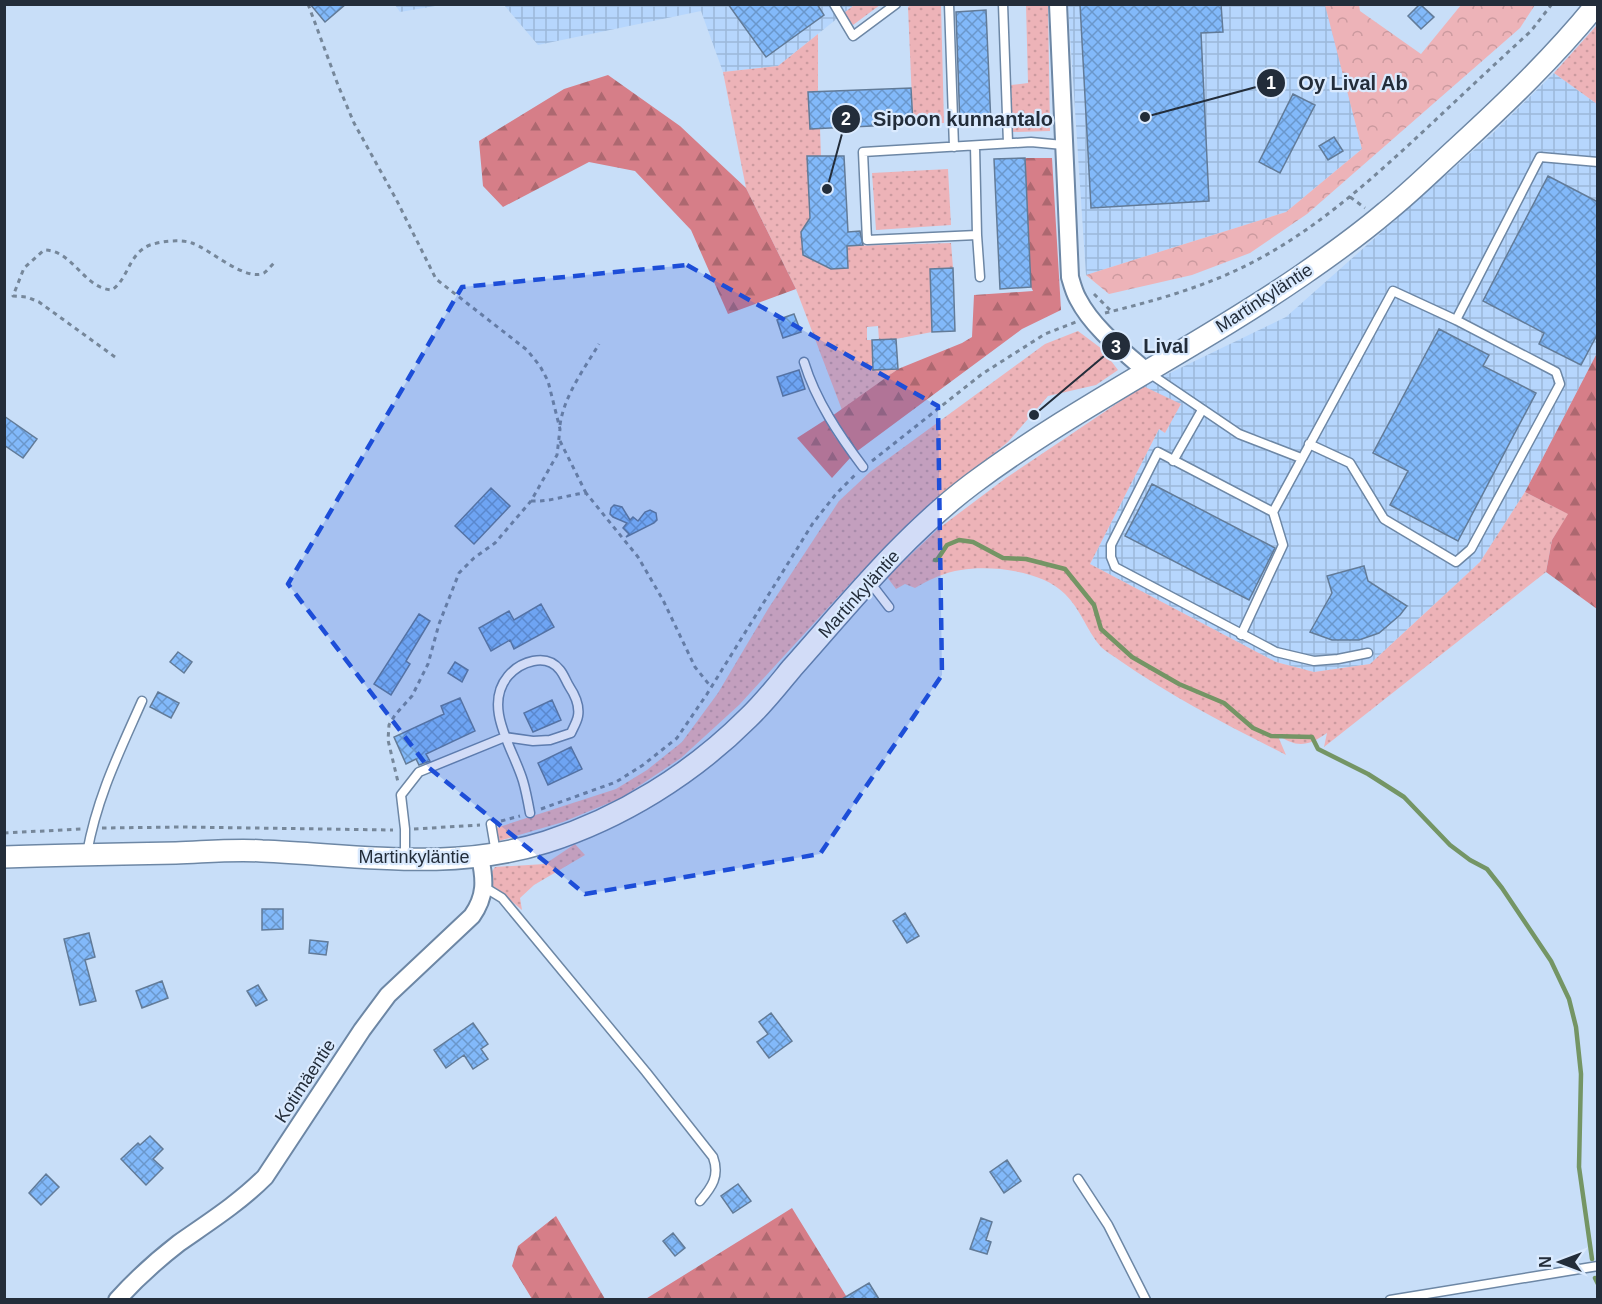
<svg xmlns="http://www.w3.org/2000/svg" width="1602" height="1304" font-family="Helvetica,sans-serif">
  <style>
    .industrial { fill: url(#industrial-grid) }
    .grass { fill: url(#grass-dots) }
    .forest { fill: url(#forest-firs) }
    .park { fill: url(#park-crowns) }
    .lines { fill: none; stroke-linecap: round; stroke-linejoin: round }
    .stream { stroke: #749565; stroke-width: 4.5 }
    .building { fill: url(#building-cross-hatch); stroke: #627b98; stroke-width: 1.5 }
    .service-casing { stroke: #6d87a5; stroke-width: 11 }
    .minor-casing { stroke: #6d87a5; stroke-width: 20 }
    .tertiary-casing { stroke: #6d87a5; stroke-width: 24 }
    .path { stroke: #76879a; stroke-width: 3; stroke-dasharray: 4.5 4.5; stroke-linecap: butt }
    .service { stroke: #fff; stroke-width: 8 }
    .minor { stroke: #fff; stroke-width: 16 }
    .tertiary { stroke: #fff; stroke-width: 21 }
    .marked { fill: #1d4ed8; fill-opacity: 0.2; stroke: #1d4ed8; stroke-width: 4.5; stroke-dasharray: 12 8; stroke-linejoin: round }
    .labels { text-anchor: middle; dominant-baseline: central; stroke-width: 4.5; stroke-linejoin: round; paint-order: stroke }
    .street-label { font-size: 18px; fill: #232d3a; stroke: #daeafe }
    .leader { fill: none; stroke: #232d3a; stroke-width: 2 }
    .callout-dot { fill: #232d3a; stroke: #daeafe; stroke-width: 2 }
    .mark-label { font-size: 18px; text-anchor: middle; font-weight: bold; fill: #fff }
    .callout-label { font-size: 20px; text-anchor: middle; font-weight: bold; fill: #232d3a; stroke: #daeafe; stroke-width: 4.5; stroke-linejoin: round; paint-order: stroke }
  </style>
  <defs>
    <pattern id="industrial-grid" width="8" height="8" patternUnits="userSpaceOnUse" patternTransform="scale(1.5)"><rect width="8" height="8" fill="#b6d6fd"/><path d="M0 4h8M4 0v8" fill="none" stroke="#9cb8da"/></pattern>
    <pattern id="grass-dots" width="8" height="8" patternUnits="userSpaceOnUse" patternTransform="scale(1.5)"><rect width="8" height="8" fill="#edb3b8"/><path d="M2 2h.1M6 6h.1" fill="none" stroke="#cb9a9f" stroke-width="1.8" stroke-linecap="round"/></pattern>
    <pattern id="forest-firs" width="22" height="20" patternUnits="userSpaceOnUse" patternTransform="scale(1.5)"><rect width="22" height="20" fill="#d67e88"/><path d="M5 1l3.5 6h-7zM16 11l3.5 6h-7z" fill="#ad6870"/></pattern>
    <pattern id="park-crowns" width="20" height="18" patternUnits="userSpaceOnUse" patternTransform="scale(1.5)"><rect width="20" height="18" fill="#edb3b8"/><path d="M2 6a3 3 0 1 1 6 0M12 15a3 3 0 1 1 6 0" fill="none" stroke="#cb9a9f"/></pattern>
    <pattern id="building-cross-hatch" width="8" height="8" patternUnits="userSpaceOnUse" patternTransform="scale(1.5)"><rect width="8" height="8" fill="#82b9fa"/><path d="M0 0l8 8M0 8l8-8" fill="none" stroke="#6a97cb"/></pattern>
  </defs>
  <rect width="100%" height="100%" fill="#c8def8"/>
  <path class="industrial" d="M 395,5 L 441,5 L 400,12 Z
    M 504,5 L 854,5 L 778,66 L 723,72 L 701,11 L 538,45 Z
    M 1068,5 L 1326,5 L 1362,149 L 1286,212 L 1086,275 Z
    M 1554,73 L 1597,104 L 1597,353 L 1525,492 L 1480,562 L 1370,664 L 1314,672 L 1276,662 L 1090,564 L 1159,429 L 1165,433 L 1180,405 L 1143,386 L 1286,317 L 1493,133 Z"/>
  <path class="grass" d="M 912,4 L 941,5 L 944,123 L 913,124 L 908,7 Z
    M 854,5 L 880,5 L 853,25 L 844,13 Z
    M 1026,5 L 1048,5 L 1050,131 L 1012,132 L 1011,85 L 1028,83 Z
    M 1597,25 L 1597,104 L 1554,73 Z
    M 818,34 L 818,92 L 808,93 L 810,128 L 820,128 L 821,156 L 807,157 L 810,222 L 807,222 L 801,232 L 803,255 L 832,269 L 848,268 L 847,246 L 951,243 L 953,268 L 930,269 L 932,332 L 896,339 L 879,340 L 878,326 L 867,327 L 867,340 L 872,340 L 873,370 L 898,369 L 842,410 L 796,289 L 746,188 L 723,72 L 778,66 Z
    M 948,169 L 951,225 L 876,230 L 872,173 Z
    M 1078,331 L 1102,349 L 1118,370 L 1096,385 L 1048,396 L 1008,442 L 922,511 L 859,574 L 739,705 L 681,758 L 621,798 L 563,822 L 499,841 L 496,828 L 616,789 L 647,770 L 682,742 L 718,693 L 768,609 L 839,501 L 870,472 L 1045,344 Z
    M 1143,386 L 1181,404 L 1165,433 L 1159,429 L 1090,564 L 1276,662 L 1314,672 L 1370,664 L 1480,562 L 1525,492 L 1569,514 L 1552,540 L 1546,572 L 1324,747 L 1327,733 C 1307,747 1296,748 1277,734 L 1286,755 C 1229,726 1172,697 1119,660 C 1114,656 1106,652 1101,647 C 1087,631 1080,608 1065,594 C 1043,571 992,565 961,570 C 945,572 929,580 915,588 L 905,584 L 896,589 L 887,577 L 938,529 L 1006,478 Z
    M 575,844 L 585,855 L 534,885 L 520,898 L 522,910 L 492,885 L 489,876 L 495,867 L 545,864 Z"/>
  <path class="forest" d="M 608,75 L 680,126 L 746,188 L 796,289 L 728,314 L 691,230 L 635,171 L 589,162 L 503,207 L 483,186 L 479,141 L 564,89 Z
    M 1025,158 L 1052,158 L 1061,310 L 1022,329 L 856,452 L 832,416 L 898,369 L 962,343 L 972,337 L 974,295 L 1033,291 L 1031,287 Z
    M 1597,353 L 1597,609 L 1546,572 L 1552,540 L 1568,514 L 1525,492 Z
    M 825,420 L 835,437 L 851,457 L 832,478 L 797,438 Z
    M 792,1208 L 848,1299 L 644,1300 Z
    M 556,1216 L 605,1299 L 532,1299 L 512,1266 L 518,1246 Z"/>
  <path class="park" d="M 1325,5 L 1359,5 L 1360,11 L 1421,54 L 1461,5 L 1535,5 L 1520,28 L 1307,214 L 1250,253 L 1192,275 L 1109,294 L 1086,275 L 1286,212 L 1362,149 Z"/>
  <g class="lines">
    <path class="stream" d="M 935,560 L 937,560 L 947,545 L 959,540 L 973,542 L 1003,558 L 1026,559 L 1065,569 L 1094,605 L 1101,629 L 1132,657 L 1179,684 L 1224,703 L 1253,728 L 1271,736 L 1312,737 L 1318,749 L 1368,774 L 1404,797 L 1450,845 L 1470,860 L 1487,869 L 1502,888 L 1551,961 L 1569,999 L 1576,1027 L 1581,1074 L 1579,1167 L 1592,1259
      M 1595,1278 L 1598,1284"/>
  </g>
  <path class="building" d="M 310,4 L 346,4 L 325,22 Z
    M 728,4 L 817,4 L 824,15 L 766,57 Z
    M 1080,4 L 1221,4 L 1223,32 L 1201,33 L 1209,201 L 1091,208 Z
    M 1420,4 L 1434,17 L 1421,29 L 1408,16 Z
    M 986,10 L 991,125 L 960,126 L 956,12 Z
    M 911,88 L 913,124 L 810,129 L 808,92 Z
    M 1293,94 L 1315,105 L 1280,173 L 1259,162 Z
    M 1334,137 L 1343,151 L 1328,160 L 1319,146 Z
    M 807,156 L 844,156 L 848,232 L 860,231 L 863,245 L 847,246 L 848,268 L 831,269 L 803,255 L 801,232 L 810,218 Z
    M 1025,158 L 1031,287 L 1000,289 L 994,159 Z
    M 1548,176 L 1598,202 L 1598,333 L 1581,365 L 1539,344 L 1544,333 L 1483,301 Z
    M 953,268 L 955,331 L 932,332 L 930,269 Z
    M 794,314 L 801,332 L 783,338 L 777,320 Z
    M 1439,329 L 1489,355 L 1483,366 L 1536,393 L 1458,541 L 1390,505 L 1408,471 L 1373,453 Z
    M 896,339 L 898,369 L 873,370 L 872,340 Z
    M 799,370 L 805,389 L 783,396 L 777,377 Z
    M 4,416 L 37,439 L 23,458 L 4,445 Z
    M 1152,484 L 1275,548 L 1249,600 L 1125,536 Z
    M 491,488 L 510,506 L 474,544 L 455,526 Z
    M 614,505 L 622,507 L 630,520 L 633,517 L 638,521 L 645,512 L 650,510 L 656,513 L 657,520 L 654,523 L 626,537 L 629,534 L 623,528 L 627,523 L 613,517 L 610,514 L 611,508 Z
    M 1364,566 L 1368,581 L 1407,606 L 1400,615 L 1379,633 L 1359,640 L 1332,640 L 1310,632 L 1332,593 L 1327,576 Z
    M 541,604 L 554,627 L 514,649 L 510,640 L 491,651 L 479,628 L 509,611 L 514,620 Z
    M 419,614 L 430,621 L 406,661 L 410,664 L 391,695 L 374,684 Z
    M 178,652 L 192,662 L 184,673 L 170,662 Z
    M 455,662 L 468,670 L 462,682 L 448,673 Z
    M 158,692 L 179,703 L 171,718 L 150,707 Z
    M 460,698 L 475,731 L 426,754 L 430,761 L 419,765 L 416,759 L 406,764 L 394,737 L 444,714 L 441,706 Z
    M 552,700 L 561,720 L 533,732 L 524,713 Z
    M 571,747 L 582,769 L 548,785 L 538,763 Z
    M 262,909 L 283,909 L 283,929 L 262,930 Z
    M 905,913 L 919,936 L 907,943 L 893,921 Z
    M 89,933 L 95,957 L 85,960 L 96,1001 L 80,1005 L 64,939 Z
    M 310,940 L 328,942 L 326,955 L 309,953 Z
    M 162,981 L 168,998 L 142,1008 L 136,991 Z
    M 258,985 L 267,1000 L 256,1006 L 247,991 Z
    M 771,1013 L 792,1041 L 769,1058 L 757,1042 L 768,1034 L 759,1022 Z
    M 473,1023 L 488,1044 L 481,1049 L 488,1059 L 473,1069 L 464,1055 L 446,1068 L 434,1050 Z
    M 150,1136 L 163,1149 L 153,1159 L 163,1168 L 146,1185 L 121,1159 L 138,1143 L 140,1145 Z
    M 1007,1160 L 1021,1181 L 1004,1193 L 990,1172 Z
    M 46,1174 L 59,1187 L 41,1205 L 29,1193 Z
    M 738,1184 L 751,1201 L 733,1213 L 721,1196 Z
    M 981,1218 L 992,1222 L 986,1240 L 991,1242 L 987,1254 L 970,1249 Z
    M 673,1233 L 685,1248 L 675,1256 L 663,1241 Z
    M 869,1283 L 879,1299 L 842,1299 Z"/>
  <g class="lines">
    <g class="service-casing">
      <path id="service" d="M 834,4 L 853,36 L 896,4
        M 949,4 L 954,147
        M 1003,4 L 1008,143
        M 975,146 L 977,235 L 867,240 L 863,152 L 1031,142 L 1063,145
        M 977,235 L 980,277
        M 804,362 C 816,401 839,435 863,467
        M 1149,373 L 1239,434 L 1301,458
        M 1309,444 L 1350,463 L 1384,519 L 1456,562 L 1471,549 L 1560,384 L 1556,372 L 1456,320
        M 1173,461 L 1202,410
        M 1273,512 L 1158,452 L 1111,545 L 1111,557 L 1115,567 L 1276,652 L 1314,661 L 1338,659 L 1368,653
        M 869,581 L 889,607
        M 1241,635 L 1283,545 L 1273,512 L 1393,291 L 1456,320 L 1540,157 L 1598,162
        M 491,824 L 496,853
        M 87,853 C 97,797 119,753 142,701
        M 405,859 L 405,829 L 401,795 L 419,772 L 505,737 L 533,741 L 550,740 L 571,733 C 573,728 577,722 578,716 C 580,705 575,695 569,686 C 566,681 564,675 560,670 C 546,652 520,662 508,676 C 482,707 514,750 523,781 C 526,791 528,802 530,813
        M 484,887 L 502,898 L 646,1072 L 713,1157 C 720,1176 712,1187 700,1201
        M 1078,1179 L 1108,1225 L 1146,1300
        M 1390,1300 L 1598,1266"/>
    </g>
    <g class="minor-casing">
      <path id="minor" d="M 1058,4 L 1070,277 C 1072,284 1074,292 1078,299 C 1093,328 1122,350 1146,371
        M 117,1300 C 136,1279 157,1260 179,1243 C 209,1222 239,1203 265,1177 L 362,1030 L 388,995 L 472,916 C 486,896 485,880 480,857"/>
    </g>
    <g class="tertiary-casing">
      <path id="tertiary" d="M 4,857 C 62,855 119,854 176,853 C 205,852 234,849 262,851 C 360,855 450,872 546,842 C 621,818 692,774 748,718 C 764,703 778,685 792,668 C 849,604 903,536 972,484 C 1076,406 1195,349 1302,275 C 1331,255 1360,234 1386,212 C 1411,192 1434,169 1457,148 C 1506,103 1555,56 1597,4"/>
    </g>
    <path class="path" d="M 308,4 L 338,85 L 354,123 L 396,199 L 436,279 L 527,350 L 540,366 L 548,381 L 560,429 L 557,455 L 531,501 L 495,543 L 474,558 L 459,573 L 439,624 L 428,664 L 412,696 L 395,715 L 389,725 L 388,740 L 398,782
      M 1350,197 L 1365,208
      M 1094,294 L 1112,312
      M 1105,313 C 1150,302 1197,289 1239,269 C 1311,235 1370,181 1428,127 C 1462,95 1496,63 1531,31 L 1552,4
      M 115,357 L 39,302 L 27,297 L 13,296 L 24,268 L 44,250 C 73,250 83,288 112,290 C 129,278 128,254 150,245 C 162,241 180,239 192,243 C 210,249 245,282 264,273 C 267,271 271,266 274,263
      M 560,425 C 564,396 584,369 599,344
      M 560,441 L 586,493
      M 872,461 L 982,374 L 1045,334 L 1076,322
      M 531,501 C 550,502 567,495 586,493 L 638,557 L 663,600 L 695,667 L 711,687
      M 541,809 L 616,782 L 643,765 L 677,738 L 707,694 L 813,523 L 836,494 L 855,475
      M 501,821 L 520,816
      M 102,828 L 183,827 L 393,830
      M 414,829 L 480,825
      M 4,833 L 81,829"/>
    <use href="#service" class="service"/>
    <use href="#minor" class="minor"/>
    <use href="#tertiary" class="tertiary"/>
  </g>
  <path class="marked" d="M 687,265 L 938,406 L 942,675 L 820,854 L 585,894 L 428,767 L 288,584 L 462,287 Z"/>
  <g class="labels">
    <g class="street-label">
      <text transform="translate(1264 298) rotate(-33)">Martinkyläntie</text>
      <text transform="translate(859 594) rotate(-48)">Martinkyläntie</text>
      <text x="414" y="857">Martinkyläntie</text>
      <text transform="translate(305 1081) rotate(-57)">Kotimäentie</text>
    </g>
  </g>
  <path class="leader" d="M1145 117L1271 83M827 189L846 119M1034 415L1116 346"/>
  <g class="callout-dot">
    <circle cx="1145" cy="117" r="6"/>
    <circle cx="827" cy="189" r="6"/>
    <circle cx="1034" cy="415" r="6"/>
    <circle cx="1271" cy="83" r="15"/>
    <circle cx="846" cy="119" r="15"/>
    <circle cx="1116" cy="346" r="15"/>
  </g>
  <g class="mark-label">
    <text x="1271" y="89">1</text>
    <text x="846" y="125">2</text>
    <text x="1116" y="353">3</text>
  </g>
  <g class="callout-label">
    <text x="1353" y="90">Oy Lival Ab</text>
    <text x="963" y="126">Sipoon kunnantalo</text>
    <text x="1166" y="353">Lival</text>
  </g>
  <rect width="1602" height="1304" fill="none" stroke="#232d3a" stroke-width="12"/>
  <g transform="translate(1560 1262) rotate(270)" stroke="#daeafe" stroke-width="4.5" paint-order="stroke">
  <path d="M0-4.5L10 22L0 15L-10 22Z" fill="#232d3a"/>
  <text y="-9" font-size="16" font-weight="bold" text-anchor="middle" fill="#232d3a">N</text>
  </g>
</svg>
